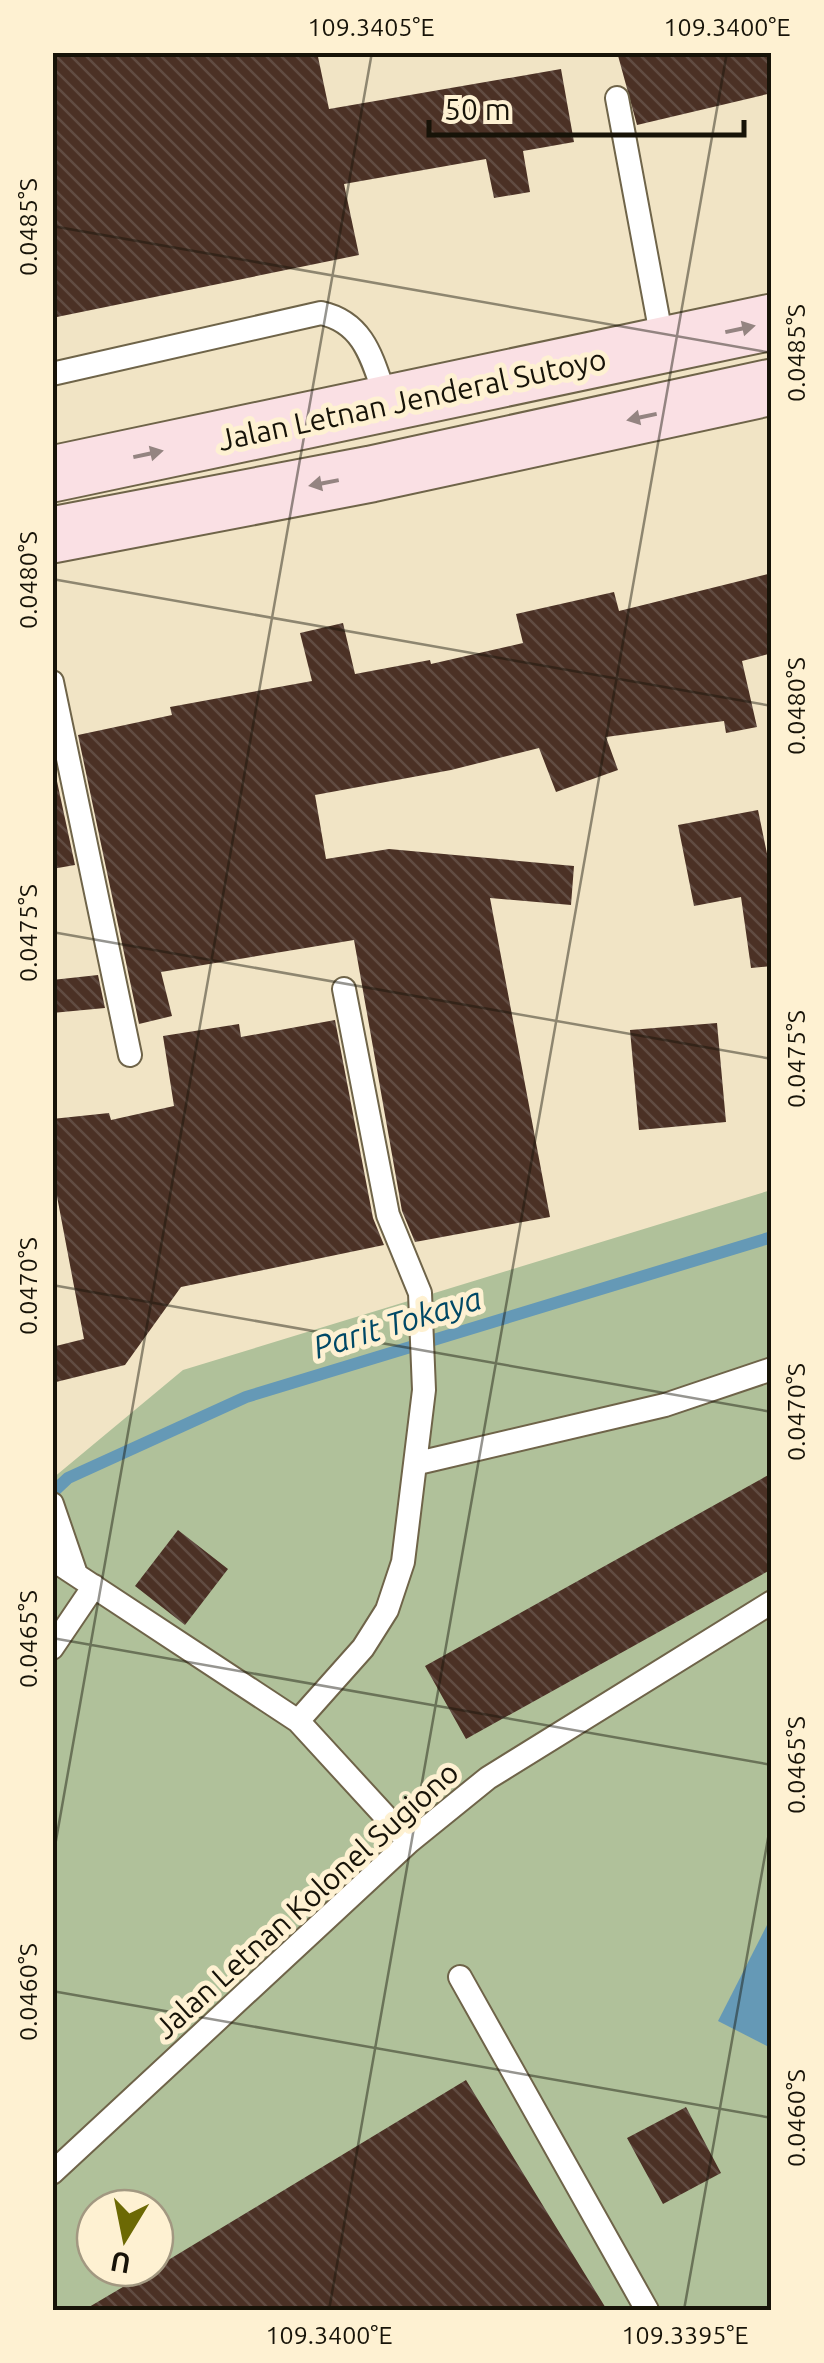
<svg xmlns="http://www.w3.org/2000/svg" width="824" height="2363" font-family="Ubuntu,sans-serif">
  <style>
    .park { fill: #b0c19a; fill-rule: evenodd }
    .water { fill: #6599b6 }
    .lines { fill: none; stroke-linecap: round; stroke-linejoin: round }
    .stream { stroke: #6599b6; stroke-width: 12 }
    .building { fill: url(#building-back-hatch) }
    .lane-casing { stroke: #6f6449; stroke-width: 26 }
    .secondary-casing { stroke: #6f6449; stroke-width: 59 }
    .lane { stroke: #fff; stroke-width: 22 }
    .secondary { stroke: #fae0e4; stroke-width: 55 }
    .oneway { fill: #948481 }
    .ticks { fill: none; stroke: #171308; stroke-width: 2.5; stroke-opacity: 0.45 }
    .labels { text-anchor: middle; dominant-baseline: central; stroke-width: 10; stroke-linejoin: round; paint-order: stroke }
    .street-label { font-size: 30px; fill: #171308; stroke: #fef1d2 }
    .water-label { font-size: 32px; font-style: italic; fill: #004866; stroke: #fef1d2 }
    .neatline { fill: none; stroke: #171308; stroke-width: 4 }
    .ticks-label { font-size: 25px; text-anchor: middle; fill: #171308 }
  </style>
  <defs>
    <pattern id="building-back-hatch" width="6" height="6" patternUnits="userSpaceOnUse" patternTransform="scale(2.5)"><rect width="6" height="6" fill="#4b3125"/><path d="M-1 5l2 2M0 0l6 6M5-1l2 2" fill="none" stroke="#614c42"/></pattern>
  </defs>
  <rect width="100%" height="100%" fill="#f1e4c5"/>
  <path class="park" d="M 771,1190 L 771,2310 L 53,2310 L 53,1478 L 183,1370 ZM 95,2208 L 155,2208 L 155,2268 L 95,2268 Z"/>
  <path class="water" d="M 767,1925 L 772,1927 L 771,2048 L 718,2021 Z"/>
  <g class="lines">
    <path class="stream" d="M 52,1493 L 68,1478 L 246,1397 L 772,1237"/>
  </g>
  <path class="building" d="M 52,52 L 317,52 L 329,109 L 561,69 L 574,142 L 523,151 L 530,192 L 494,198 L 486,159 L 344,184 L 359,255 L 52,318 Z
    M 617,52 L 772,52 L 772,93 L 637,125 Z
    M 772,573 L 772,653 L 742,661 L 757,727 L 726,733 L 724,721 L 606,737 L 618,770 L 556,792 L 539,748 L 451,770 L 315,795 L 326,859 L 389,849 L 574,866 L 571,905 L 490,898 L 550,1217 L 415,1242 L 402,1211 L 354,940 L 161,972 L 172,1016 L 139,1024 L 78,735 L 172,715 L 170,707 L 312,681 L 300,633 L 343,623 L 355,674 L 430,660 L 431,664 L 523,643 L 516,614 L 614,592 L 619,611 Z
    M 52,758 L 75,865 L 52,869 Z
    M 758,810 L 772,878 L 772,966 L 751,968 L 741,897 L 694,906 L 678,825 Z
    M 98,975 L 105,1008 L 52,1013 L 52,980 Z
    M 335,1020 L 373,1218 L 384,1245 L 181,1287 L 125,1365 L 52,1383 L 52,1347 L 84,1339 L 52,1170 L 52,1119 L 109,1113 L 111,1120 L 174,1106 L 163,1036 L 239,1024 L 241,1037 Z
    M 717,1023 L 726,1122 L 639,1130 L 630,1030 Z
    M 772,1473 L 772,1569 L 466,1739 L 425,1666 Z
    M 178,1530 L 228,1569 L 185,1625 L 135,1586 Z
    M 466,2080 L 607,2310 L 84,2310 L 155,2268 Z
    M 686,2107 L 721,2173 L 663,2204 L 627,2138 Z"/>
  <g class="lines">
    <g class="lane-casing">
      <path id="lane" d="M 617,98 L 663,345
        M 52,374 L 321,313 C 367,323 373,364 388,404
        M 52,682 L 130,1055
        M 418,1463 L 665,1405 L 772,1369
        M 52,1504 L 76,1574
        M 52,1559 L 298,1721 L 409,1842
        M 52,1648 L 94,1586
        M 298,1721 L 363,1648 L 387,1610 L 403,1562 L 424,1390 L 420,1293 L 388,1215 L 344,989
        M 460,1977 L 647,2310
        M 52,2173 L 409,1842 L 488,1778 L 772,1602"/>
    </g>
    <g class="secondary-casing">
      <path id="secondary" d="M 52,474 L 772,322
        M 52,535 L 371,474 L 772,387"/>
    </g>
    <use href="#lane" class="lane"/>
    <use href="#secondary" class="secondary"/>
  </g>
  <defs><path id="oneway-solid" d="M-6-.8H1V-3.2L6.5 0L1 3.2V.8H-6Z" transform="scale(2.5)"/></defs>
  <g class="oneway">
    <use href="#oneway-solid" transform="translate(740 329) rotate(-12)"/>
    <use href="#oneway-solid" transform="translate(642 417) rotate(168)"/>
    <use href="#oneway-solid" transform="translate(148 454) rotate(-12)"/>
    <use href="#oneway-solid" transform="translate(324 483) rotate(169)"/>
  </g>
  <path class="ticks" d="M 52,226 L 772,353M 52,579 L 772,706M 52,932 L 772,1059M 52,1285 L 772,1412M 52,1638 L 772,1765M 52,1863 L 372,52M 52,1991 L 772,2118M 329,2310 L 727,52M 684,2310 L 772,1816"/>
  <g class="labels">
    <g class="street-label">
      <text transform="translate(412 399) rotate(-12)">Jalan Letnan Jenderal Sutoyo</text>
      <text transform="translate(306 1900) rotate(-42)">Jalan Letnan Kolonel Sugiono</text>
    </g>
    <g class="water-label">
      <text transform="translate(397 1322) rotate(-17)">Parit Tokaya</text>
    </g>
  </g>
  <rect width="824" height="2363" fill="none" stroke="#fef1d2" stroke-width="110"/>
  <g transform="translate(125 2238) rotate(190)"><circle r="48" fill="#fef1d2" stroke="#a29881" stroke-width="2.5"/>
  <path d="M0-8L18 38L0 25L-18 38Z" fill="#6c6904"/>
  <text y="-15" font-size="28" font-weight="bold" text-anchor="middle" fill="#171308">U</text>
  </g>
  <path d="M429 120v15h315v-15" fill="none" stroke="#171308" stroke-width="5"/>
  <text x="444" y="120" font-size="30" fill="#171308" stroke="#fef1d2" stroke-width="8" paint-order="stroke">50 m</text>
  <rect x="55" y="55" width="714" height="2253" class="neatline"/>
  <g class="ticks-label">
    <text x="371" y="36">109.3405°E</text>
    <text x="727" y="36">109.3400°E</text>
    <text transform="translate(28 227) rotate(-90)" y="9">0.0485°S</text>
    <text transform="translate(796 353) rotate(-90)" y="9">0.0485°S</text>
    <text transform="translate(28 580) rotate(-90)" y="9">0.0480°S</text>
    <text transform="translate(796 706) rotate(-90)" y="9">0.0480°S</text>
    <text transform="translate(28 933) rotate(-90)" y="9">0.0475°S</text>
    <text transform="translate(796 1059) rotate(-90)" y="9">0.0475°S</text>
    <text transform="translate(28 1286) rotate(-90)" y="9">0.0470°S</text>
    <text transform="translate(796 1412) rotate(-90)" y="9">0.0470°S</text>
    <text transform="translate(28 1639) rotate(-90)" y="9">0.0465°S</text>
    <text transform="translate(796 1765) rotate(-90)" y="9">0.0465°S</text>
    <text transform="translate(28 1992) rotate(-90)" y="9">0.0460°S</text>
    <text transform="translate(796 2118) rotate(-90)" y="9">0.0460°S</text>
    <text x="329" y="2344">109.3400°E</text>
    <text x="685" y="2344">109.3395°E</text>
  </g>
</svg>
